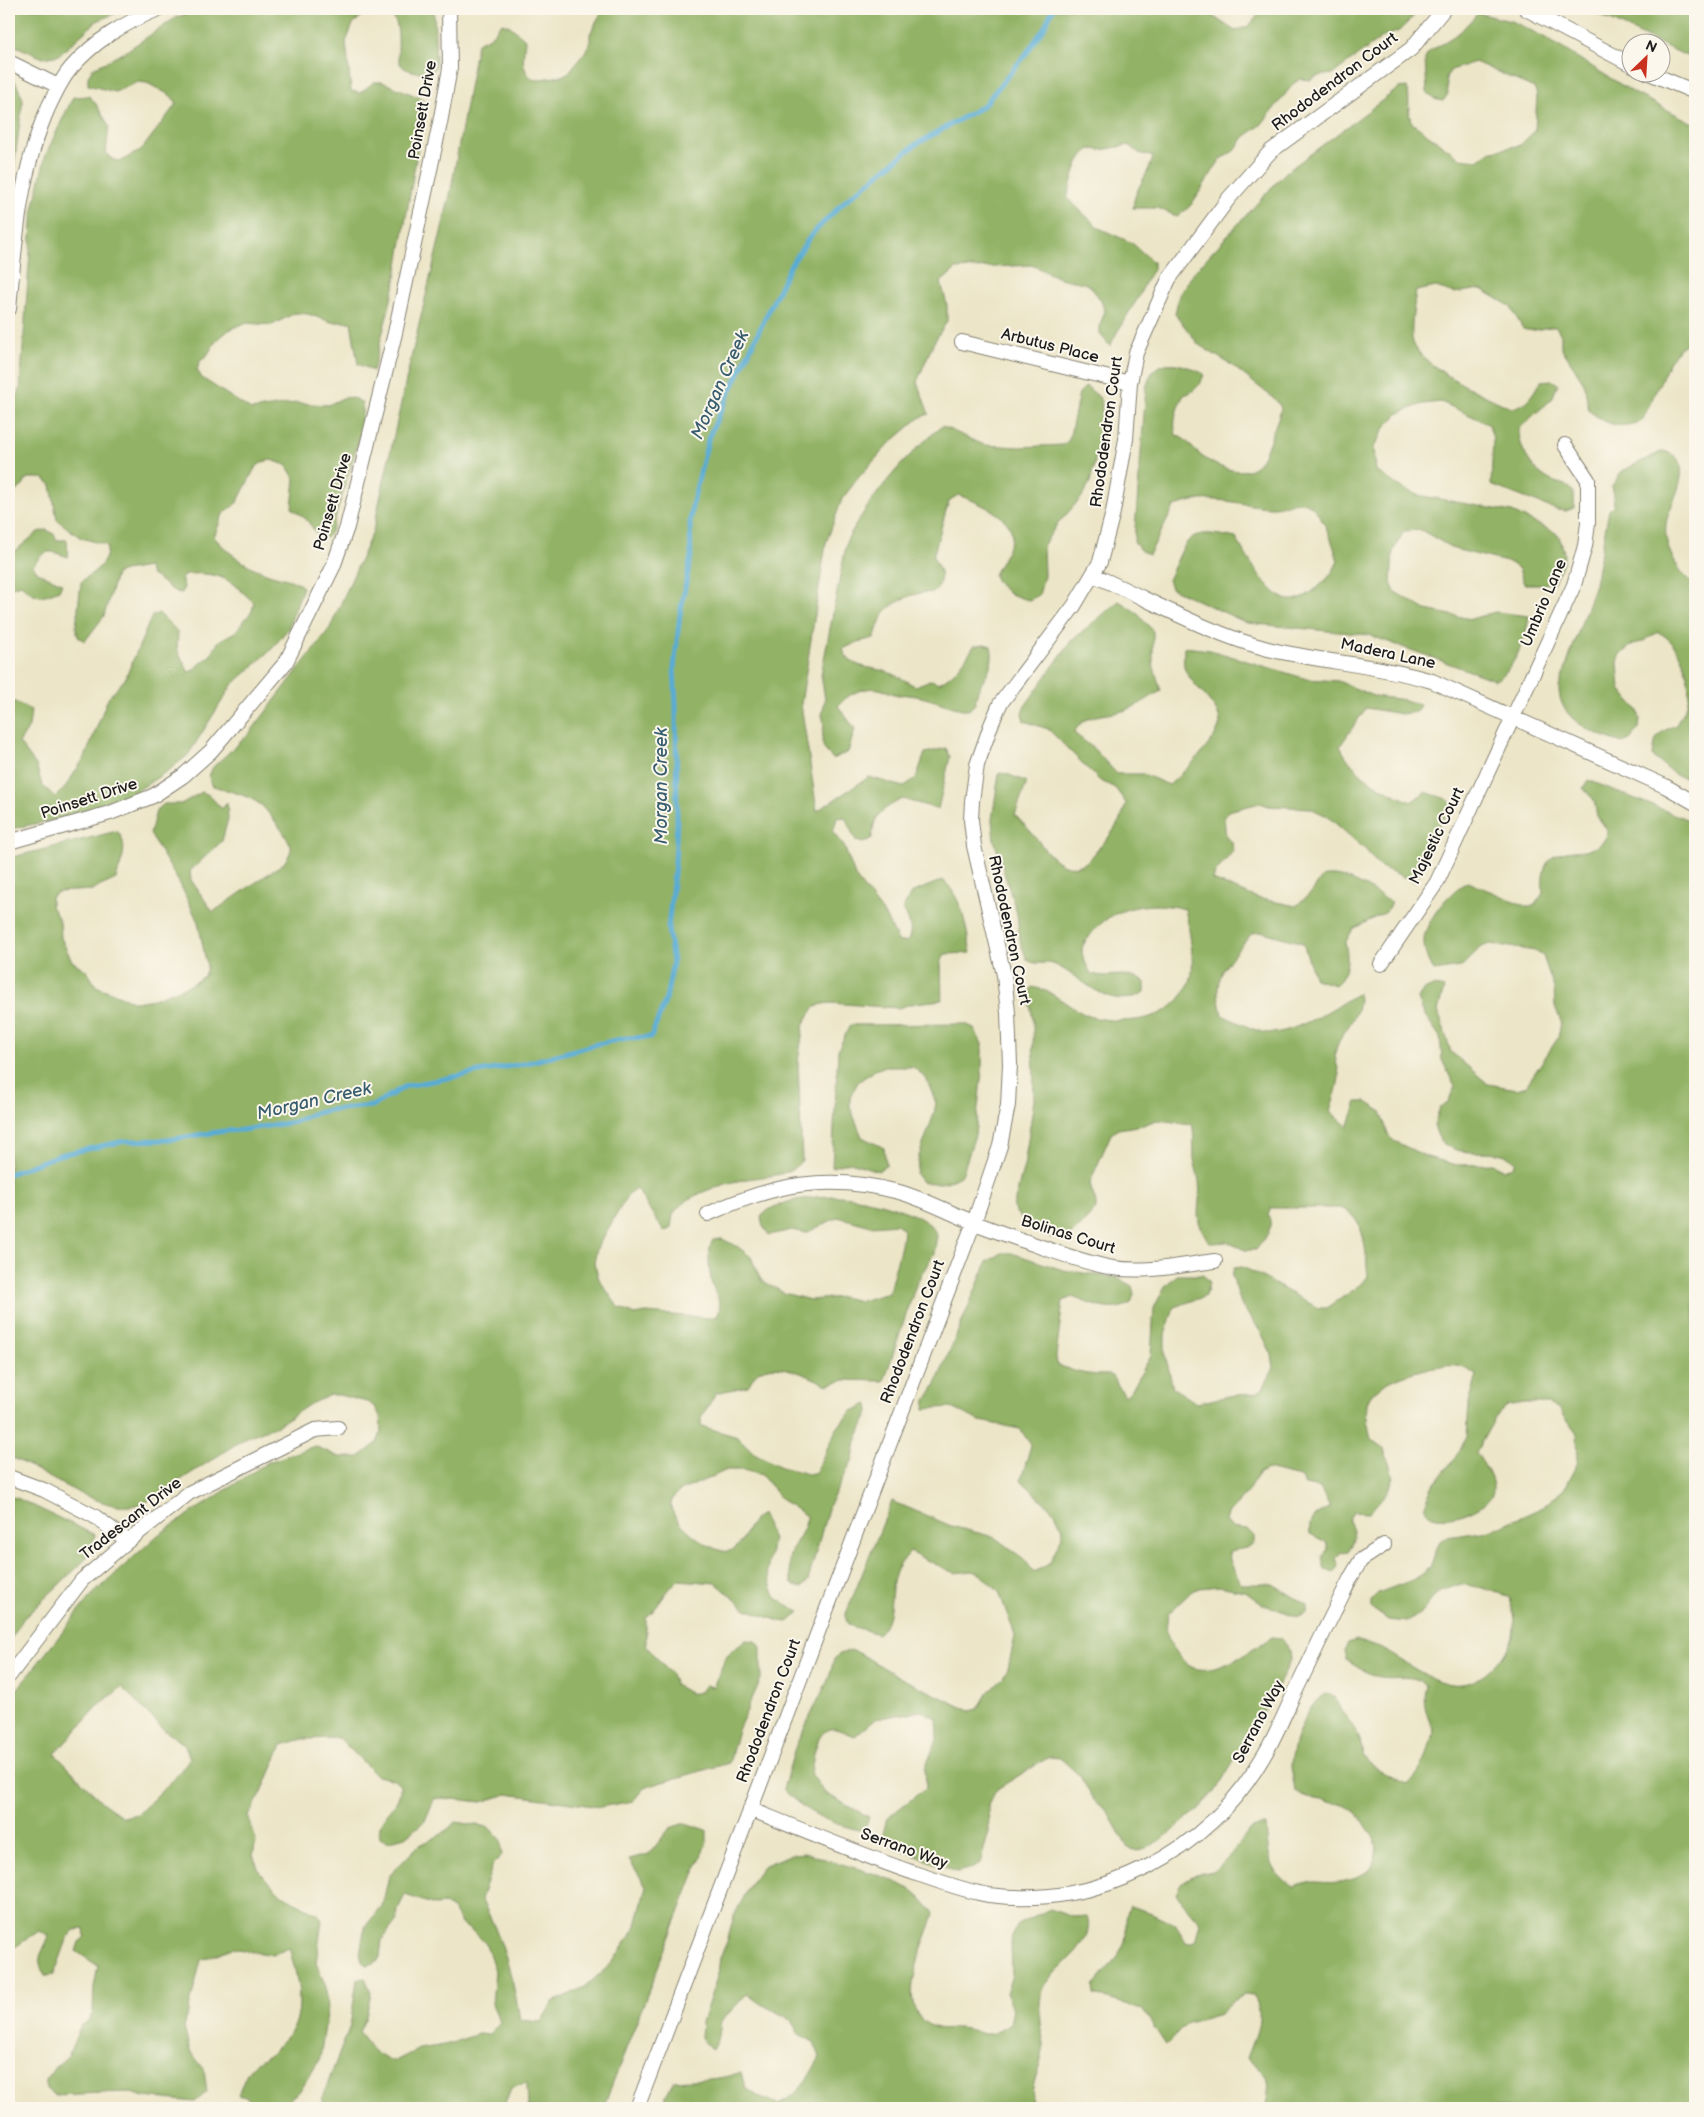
<svg xmlns="http://www.w3.org/2000/svg" width="1704" height="2117" viewBox="0 0 1704 2117" font-family="'Balsamiq Sans',sans-serif">
<rect width="100%" height="100%" fill="#fbf7ec"/>
<filter id="ink" filterUnits="userSpaceOnUse"><feTurbulence type="fractalNoise" baseFrequency=".02" numOctaves="2"/><feDisplacementMap in="SourceGraphic" scale="10" xChannelSelector="R" yChannelSelector="G"/><feConvolveMatrix kernelMatrix="1 2 1 2 8 2 1 2 1" color-interpolation-filters="sRGB"/></filter>
<filter id="wash" filterUnits="userSpaceOnUse"><feTurbulence type="fractalNoise" baseFrequency=".0096" numOctaves="4" result="noise"/><feDisplacementMap in="SourceGraphic" scale="20" xChannelSelector="R" yChannelSelector="G"/><feGaussianBlur stdDeviation="1.12" result="paint"/><feColorMatrix in="noise" values="0 0 0 0 0 0 0 0 0 0 0 0 0 0 0 0 0 1.4 0 .05"/><feComposite in="paint" operator="in"/></filter>
<g filter="url(#wash)">
<rect width="100%" height="100%" fill="#ece5c7"/>
<path fill="#92b265" stroke="#576740" fill-rule="evenodd" d="M9,9H126L97,21L59,55L43,58L9,43Z
M202,9H369L353,24L346,42L351,91L360,93L374,82H382L421,98L425,106L394,288L373,371L358,364L351,322H331L308,314L295,313L272,325L245,323L229,330L216,341L206,357L200,361L197,370L202,378L251,410L296,403L328,405L345,397L356,399L362,403V429L331,532L326,538L317,534L306,519L292,508L295,479L286,465L271,460L262,462L255,468L237,503L223,514L214,537C228,553 246,566 266,573C278,578 293,578 303,587L288,629L270,651L232,685L188,755L169,770L132,794L60,819L9,829L12,768L9,764V699L31,710L29,727L19,743L36,765L42,785L55,797L64,789L86,755L108,698L125,679L152,616L159,613L178,632L177,649L189,673L210,656L219,641L235,632L252,611L254,603C230,579 221,572 186,574L181,579L184,586L182,593C169,592 163,580 151,575L148,567L124,571L116,574L104,616L85,641L78,637L76,627L81,582C94,571 109,564 107,545L81,538L57,520L51,485L43,478H27L23,486L9,496V414L20,390L33,209L46,154L73,97L89,96L96,104L109,126L106,153L112,159L120,162L142,149L177,103L170,95L147,83L138,82L115,92L88,85V77L92,69L125,52L177,17Z
M387,9H434L436,66L432,73C386,72 402,58 397,26C396,20 390,14 387,9Z
M603,9H1135L1139,13L1149,9H1202L1235,31L1249,26L1263,9H1421L1399,31L1381,38L1333,74L1317,76L1310,80L1301,79L1294,83L1261,125L1244,137L1235,150L1220,160L1191,205L1178,217L1158,208H1133C1134,188 1149,175 1153,157L1139,153L1129,145L1101,150L1090,149C1074,159 1073,181 1067,198L1099,228L1132,243L1153,262V270C1146,279 1143,288 1138,298C1128,314 1118,329 1110,346L1100,334V325L1105,311L1101,301L1091,287L1084,283L1059,278L1032,265L956,269L941,282L947,305V321L933,344L917,382L929,414L919,418L889,444L859,477L842,499L826,543L801,704L817,811L869,777L903,787L916,778L925,753L946,748L950,757L938,809L902,799C882,810 874,813 872,838L863,843L856,841L845,817L837,818L833,832L844,846L856,878L884,914L899,942H907C914,929 909,922 903,909L911,893L943,880C963,898 966,928 971,953L945,954L941,961L942,1000L915,1003L898,1008L831,1003L822,1004L814,1008L804,1023L798,1062L802,1160C788,1179 763,1175 742,1180C723,1184 685,1195 674,1213C672,1216 672,1223 671,1228L664,1232L636,1188L629,1193L597,1248L594,1263L599,1279L618,1307L635,1315L646,1313L711,1318L718,1315C723,1301 714,1293 711,1280C709,1268 707,1250 713,1240L722,1239L738,1247L751,1257L761,1280L784,1293L810,1300L842,1297L860,1301L889,1293C893,1271 902,1251 903,1229L897,1224L871,1226L838,1217L806,1233L792,1230L769,1235L763,1226L761,1217C773,1200 816,1196 837,1196C860,1196 911,1209 929,1224C933,1227 935,1232 937,1236L934,1253L917,1282L884,1381L843,1380L827,1385C812,1377 773,1358 757,1373C753,1376 751,1382 748,1386L716,1393L701,1418V1426L738,1437L754,1453L781,1467L808,1474L815,1473L836,1430L845,1418L852,1411L868,1404L869,1412L856,1441L853,1459L829,1505L808,1581L802,1588L792,1584C790,1574 787,1562 791,1552C796,1539 807,1530 806,1516L781,1499L762,1475L743,1470H727L678,1492C675,1496 671,1500 671,1505C670,1521 714,1555 729,1551C744,1548 746,1521 762,1514L773,1539L767,1572L772,1588L776,1598L800,1612L788,1622L779,1621L746,1609L716,1583L678,1580C665,1591 659,1607 646,1618V1646L671,1674L675,1685L691,1694L700,1692L705,1685L713,1687L727,1655L746,1640L756,1641L761,1647V1679L738,1730L729,1763L652,1785L644,1788L633,1801L600,1807L507,1794L482,1802L442,1798L434,1799L425,1821L405,1837L387,1842L380,1838C375,1813 402,1809 400,1786L394,1780L377,1776L339,1738L303,1739L282,1745L261,1794L248,1816L256,1840L253,1855L260,1873L282,1895L318,1914L322,1920L316,1963L326,1987L327,2013L320,2058L299,2092L277,2107L259,2106L246,2097L238,2095C248,2068 248,2066 273,2053C278,2042 291,2035 295,2025C304,2001 296,1971 289,1948L272,1955L232,1948L201,1960L184,2028L190,2051L204,2069L207,2092L195,2102L145,2097L128,2092L54,2095L46,2089V2080L55,2067L68,2056L81,2025L88,2021L93,2013L94,1987L98,1966L76,1951L79,1942L85,1937L84,1929L74,1930L68,1937L54,1975L46,1976C33,1959 43,1953 49,1936L39,1931L9,1951V1700L90,1597L158,1535L268,1462L315,1446L339,1457H359L377,1443L381,1433L380,1416L375,1407L367,1402L339,1395H330L310,1404L278,1425L247,1437L145,1503C136,1505 128,1507 118,1506C84,1500 46,1474 15,1459L9,1458V858L117,831C130,845 121,862 116,879L92,890L58,892L51,897V906L60,921L61,938L72,961L87,971L96,986L135,1002L154,999L190,985L204,976L207,967L198,922L180,884L150,834L156,811L164,804H181L202,792L209,795L222,809L227,802L228,819L222,841L190,871L191,880L213,912L284,863C287,858 292,852 291,846C288,837 268,811 261,805C247,794 226,791 211,785L209,776L213,767L249,734L330,628L373,531L411,358L450,195L477,43L490,37L502,23L510,26L525,39C524,56 519,69 534,80L562,76L569,72L585,52L590,42V34ZM122,1687L164,1730L184,1744L190,1758L175,1778L138,1814L123,1817L103,1803L55,1754L99,1705Z
M1587,9H1695V60Z
M1478,13L1514,22L1544,37L1636,94L1695,124V337L1679,348L1670,361L1642,421C1617,430 1609,425 1589,411L1584,383L1561,347V335L1556,327C1544,326 1534,333 1523,329L1510,306L1481,289L1454,293L1436,287L1416,291C1414,306 1411,323 1412,338C1414,365 1488,397 1511,408C1527,406 1533,393 1541,381L1551,380L1558,384L1552,399L1519,428C1518,449 1533,472 1552,481C1559,484 1569,484 1573,492C1575,496 1574,503 1574,508L1566,511L1557,510L1491,485L1493,439L1489,424L1441,402L1423,404L1399,413L1386,426L1374,447L1376,471L1400,487L1417,495L1512,512L1558,534C1568,559 1565,559 1554,582L1545,584H1524L1519,569L1511,563L1454,549L1421,530L1404,531L1393,551L1391,583L1395,592L1426,610L1471,619L1495,612L1529,616C1527,635 1514,672 1495,680L1369,635L1247,623L1171,588L1168,580C1189,537 1184,527 1236,538C1245,554 1269,596 1288,600C1296,601 1307,596 1313,591C1326,581 1331,576 1338,561C1334,546 1324,517 1312,507C1299,496 1286,507 1272,507C1238,506 1208,491 1174,507L1149,555L1140,550L1134,542L1146,388C1148,383 1149,377 1152,373C1163,355 1190,367 1204,374C1201,385 1194,392 1184,395C1177,406 1172,422 1176,435C1190,441 1189,446 1199,454C1213,466 1245,480 1259,463C1266,455 1274,427 1279,416L1281,408L1276,400L1230,364L1199,345L1175,314L1179,295L1194,272L1285,173L1399,88L1407,87C1411,100 1406,112 1412,123L1460,158L1478,160L1489,152L1520,145L1535,131L1537,95L1534,88L1475,62L1451,70L1446,77L1448,94L1443,101L1434,99L1427,92L1425,59L1429,52L1460,32Z
M9,79L15,81L23,99L9,203Z
M1086,386L1099,397L1102,404L1101,436L1090,482L1082,497L1056,526L1043,546L1044,576L1039,595L1029,600C1014,597 999,590 994,575C998,566 1012,544 1012,536C1012,515 974,501 958,495L950,500L947,507L933,557C941,570 945,581 933,593C919,589 890,603 883,615C879,622 877,631 874,638L858,642L843,649C849,670 873,666 890,673C899,676 907,682 915,686L931,680L939,683C955,675 964,661 974,646L984,644L991,646C997,672 976,681 975,704L969,710C949,708 930,697 909,695C905,694 901,695 898,695C893,694 888,691 883,690C867,685 848,693 838,706L855,729L848,752L833,759L824,749L822,741L824,723L822,715L825,699L821,675L847,540C871,496 903,458 942,426L984,445L1019,447L1063,445L1069,440L1079,393Z
M1663,451C1701,460 1669,502 1666,524C1663,547 1678,572 1695,586V781L1674,774L1653,757C1655,736 1656,734 1676,725C1680,717 1687,708 1688,700C1692,677 1680,642 1658,632L1642,642L1633,644L1621,654L1618,662L1620,689L1638,711L1640,719L1639,728L1630,740L1622,743C1596,734 1558,721 1559,687L1595,584L1609,510L1614,505L1612,486L1622,471Z
M46,530L53,533L57,540H67L68,557C48,550 46,548 33,566L39,573L62,583L59,590C39,598 37,599 21,584L9,588V556L38,532Z
M1119,601L1136,612L1153,631V664L1161,691C1150,697 1138,706 1126,710C1107,717 1084,711 1074,733L1093,748L1117,774H1143L1169,785C1181,775 1220,738 1220,722C1220,705 1187,682 1184,666C1183,660 1184,653 1184,647L1210,650L1307,679L1338,681L1373,696L1405,700L1420,705L1416,712L1401,714L1366,708L1340,746C1354,776 1382,789 1411,802L1425,792L1444,798L1454,804L1431,836L1415,882L1379,866L1366,850L1327,816L1310,808L1269,806L1260,803L1228,811L1224,818L1226,837L1232,842L1233,851L1215,873L1213,880L1257,898L1296,906L1312,892L1322,877C1344,871 1374,891 1391,903L1386,912L1353,929L1345,943C1349,958 1348,975 1335,985L1315,979L1303,943L1263,932L1252,933C1239,950 1217,969 1218,991C1218,999 1221,1008 1222,1015C1235,1021 1249,1028 1262,1032C1288,1039 1337,1006 1358,993C1363,1014 1344,1028 1337,1046C1332,1057 1339,1066 1339,1077C1338,1088 1333,1100 1330,1111L1348,1127L1357,1102H1366L1381,1111L1388,1135L1394,1141L1427,1157L1457,1165L1493,1164L1503,1169L1512,1168L1516,1162C1498,1143 1463,1161 1443,1143C1438,1139 1436,1131 1434,1126L1440,1107L1448,1102L1455,1087L1442,1060L1440,1037L1424,1014L1418,999C1423,988 1432,984 1444,988L1438,1011L1451,1052L1488,1084L1517,1089L1526,1086L1558,1038L1561,1022L1555,1006L1554,988L1543,956L1535,951L1490,944L1481,947L1461,967L1434,971C1428,963 1424,952 1424,942C1423,923 1451,889 1468,882L1526,906H1534L1543,893C1537,825 1599,871 1608,831L1597,816L1594,800L1583,788L1588,780L1691,821L1695,825V2108H1265C1272,2077 1270,2079 1247,2058C1254,2039 1267,2014 1253,1996L1244,1995L1235,2000L1220,2014L1188,2023L1166,2045L1142,2009L1094,1995L1093,1987C1102,1974 1121,1955 1125,1941C1128,1929 1123,1918 1130,1906L1152,1913L1173,1923L1187,1943L1195,1941L1200,1923L1176,1894L1181,1883L1196,1874L1214,1871L1232,1853L1249,1830L1266,1825C1268,1851 1268,1873 1294,1887C1301,1885 1310,1882 1317,1882C1337,1884 1368,1882 1375,1858C1379,1846 1376,1839 1368,1830C1363,1824 1360,1813 1352,1809C1335,1798 1311,1803 1295,1791C1294,1783 1292,1775 1291,1767C1291,1747 1307,1703 1325,1694L1334,1696L1341,1711L1352,1724L1360,1739L1363,1755L1369,1764L1378,1770L1407,1784C1424,1773 1428,1749 1434,1732C1427,1716 1421,1702 1426,1685C1413,1672 1392,1681 1375,1676C1365,1672 1355,1666 1346,1660L1344,1652L1348,1643L1357,1640C1367,1644 1379,1647 1389,1653C1427,1675 1458,1705 1496,1664C1518,1640 1516,1627 1510,1597L1483,1588L1461,1584L1438,1592L1422,1612L1408,1622L1388,1620L1371,1608V1600L1378,1593L1415,1579L1430,1567L1440,1541L1446,1537L1490,1531L1543,1507L1565,1487L1578,1462L1577,1433L1559,1409L1548,1403H1523L1506,1406L1495,1418L1476,1452C1483,1464 1494,1477 1493,1491C1492,1508 1442,1525 1429,1514C1427,1512 1426,1510 1425,1508L1431,1488L1455,1458L1467,1437L1469,1403L1477,1375C1472,1372 1463,1367 1457,1366C1435,1363 1376,1379 1368,1401C1364,1413 1369,1428 1371,1439L1384,1449L1394,1478L1387,1492L1369,1513L1353,1512L1349,1520C1354,1533 1357,1539 1348,1551L1341,1552L1336,1558L1339,1567L1333,1572L1325,1569L1322,1557L1328,1550L1326,1542L1310,1534C1308,1516 1316,1515 1330,1507L1320,1488L1305,1485L1300,1477L1267,1469L1259,1473L1246,1494L1229,1512L1226,1521L1231,1527L1248,1529L1254,1535V1543L1247,1548L1229,1551L1230,1561L1241,1584H1273L1307,1605V1613L1299,1617L1262,1604L1244,1591L1219,1586L1199,1588L1192,1591L1168,1614C1165,1633 1166,1637 1177,1653C1182,1660 1189,1668 1198,1669C1222,1673 1253,1649 1272,1637L1280,1638L1290,1651L1291,1660L1275,1692L1215,1792L1198,1810L1161,1840L1146,1849L1137,1851L1128,1848L1107,1811L1094,1801L1080,1776L1060,1758L1049,1757L997,1789L988,1805L989,1832L980,1863L973,1868L957,1872L888,1845L882,1838L887,1818L926,1788L925,1768L938,1737L937,1718L921,1711L875,1719L855,1736C849,1734 842,1730 836,1729C815,1725 813,1761 811,1774L825,1793L869,1817L866,1825L860,1830C830,1824 804,1812 783,1789L796,1745L829,1678L834,1659L841,1653L850,1650L859,1653L901,1678L970,1711L978,1709L988,1692L1003,1678L1008,1669L1015,1635L999,1592L980,1574L972,1571L954,1573L910,1552C905,1558 897,1567 895,1575C888,1595 895,1619 878,1634L848,1625L845,1616L892,1501L951,1526L994,1537L1024,1559L1034,1572L1049,1564L1061,1539L1063,1529L1055,1513L1021,1480L1031,1445L1020,1429L980,1421L950,1407L925,1409L926,1400L935,1386L987,1262L1002,1253H1012L1063,1270L1117,1278L1132,1286L1134,1294L1131,1303C1110,1315 1092,1304 1072,1297L1063,1301L1056,1356L1057,1364C1077,1374 1089,1375 1111,1375L1125,1396L1132,1390L1151,1355L1154,1308L1165,1286L1177,1275H1203L1209,1281L1206,1296L1174,1307L1165,1335V1354L1173,1388L1197,1403L1234,1395L1253,1394L1262,1390L1274,1368L1272,1355L1260,1330L1242,1307L1232,1275L1234,1268L1242,1267L1251,1271L1318,1308H1327L1362,1284L1368,1276C1365,1252 1367,1219 1341,1208H1271L1268,1215C1275,1229 1264,1239 1256,1250H1245L1227,1242L1210,1243C1190,1216 1202,1209 1199,1181C1198,1174 1195,1166 1194,1159C1193,1147 1195,1135 1192,1124L1157,1120L1143,1125L1118,1129L1111,1134L1090,1182C1091,1193 1097,1199 1096,1209C1089,1216 1076,1233 1068,1236C1049,1245 1022,1223 1013,1208L1024,1166L1034,1100L1033,1020L1028,994L1032,987C1036,988 1042,989 1046,991C1063,999 1077,1014 1096,1018C1133,1025 1175,1020 1190,981C1196,967 1189,925 1185,909C1152,900 1112,906 1091,934C1087,940 1082,944 1082,951C1082,958 1088,966 1090,973C1111,981 1123,968 1145,982V992C1109,1014 1084,977 1053,964C1045,961 1037,966 1027,960L1020,941L1017,914L994,840L992,820L999,773L1007,774L1027,782L1015,815C1022,823 1030,830 1036,838C1048,853 1063,875 1085,863C1090,860 1095,853 1098,849C1110,837 1123,819 1126,803L1115,788L1099,780L1048,729L1024,721L1022,713L1025,706L1071,641Z
M965,1024L974,1028L982,1044V1071L975,1135L962,1175C946,1184 941,1184 922,1182L916,1174L919,1156L934,1114L936,1103L926,1078L913,1067H883L875,1070L858,1082L850,1097V1107L862,1137L884,1148L886,1165L878,1171L850,1162L832,1167L838,1050L850,1025Z
M9,1496L19,1499L95,1535L86,1559L23,1619L9,1642Z
M456,1822L488,1827L501,1839L502,1855L493,1864L481,1899C502,1937 513,1977 520,2020L541,2022L553,2002L585,1987L612,1963L635,1929L646,1886L629,1859L649,1854L670,1828L685,1823L707,1830V1841L603,2108H528L527,2083L511,2088L503,2108H326L322,2098L350,2026L357,1980L365,1978L371,1992L366,2017L359,2032L374,2052L388,2060H397L419,2049L445,2045L478,2034L488,2035L500,2022L492,2004L495,1971L486,1944L475,1933L461,1924L453,1909L444,1904L435,1905L405,1895L398,1909L397,1920L382,1940L380,1957L375,1963L366,1965L362,1961L360,1953L365,1927L382,1906L389,1876L418,1846L442,1834Z
M807,1853C841,1866 883,1872 913,1891C921,1897 928,1906 934,1913C927,1942 889,2011 934,2027C940,2030 949,2028 956,2028C983,2028 981,2044 1010,2024L1013,2009L1006,1993L1012,1975L1011,1942L1017,1925L1050,1909L1072,1917L1087,1916C1097,1946 1054,1966 1043,1988C1040,1993 1039,2016 1040,2022C1040,2030 1044,2037 1044,2045C1042,2064 1028,2091 1032,2108H664L666,2095L674,2081C698,2079 719,2081 741,2072L745,2088L763,2099L778,2104C802,2093 807,2079 820,2057L814,2042L799,2034L790,2019L761,2004L747,1994L721,2021L719,2036L712,2050L701,2038L702,2022L718,1974L720,1957L727,1942L734,1916L753,1879L763,1866L792,1854Z"/>
<g fill="none" stroke-linecap="round" stroke-linejoin="round">
<path stroke="#59acd4" stroke-width="5" d="M9,1174L59,1155L125,1141L167,1140L224,1131L242,1130L294,1122L312,1114L329,1110L372,1106L406,1086L527,1063L597,1044L627,1038L651,1037L666,999L673,962L668,928L675,864L677,821L676,704L674,668L680,614L691,556L690,522L692,506L709,436L790,266L812,234L845,201L915,145L983,106L1026,54L1044,28L1053,9"/>
</g>
</g>
<g filter="url(#ink)">
<g fill="none" stroke-linecap="round" stroke-linejoin="round">
<defs>
<path id="street" d="M1526,9L1632,65
M9,62L58,86
M1647,72L1695,92
M9,309C15,239 20,172 48,108C55,94 61,79 71,68C95,40 125,23 158,9
M962,342L1130,383
M1093,575C1149,599 1209,634 1268,649C1322,662 1378,665 1432,681L1665,786L1695,803
M9,842L110,813L153,796L183,776L211,751L286,662L333,567L347,527L395,333L440,123L450,68L449,9
M1381,964L1437,882L1574,585L1585,546L1588,523V480L1565,445
M708,1214C774,1184 827,1173 899,1192C924,1199 948,1212 973,1222C992,1230 1013,1237 1033,1244C1059,1253 1085,1263 1113,1268C1146,1273 1182,1265 1215,1261
M9,1477L44,1490L94,1516L128,1541
M9,1676L82,1580L128,1541L189,1493L315,1430L338,1428
M750,1809C804,1831 859,1854 914,1873C939,1881 964,1891 989,1895C1099,1910 1209,1852 1263,1757C1276,1736 1285,1712 1296,1690C1314,1652 1332,1615 1351,1577L1361,1560L1384,1545
M637,2108L974,1222L1000,1146L1008,1105L1010,1064L1008,1013L1004,975L974,846L971,820L972,801L977,765L991,725L1000,704L1074,606L1100,562L1113,512L1126,439L1130,383L1136,353L1169,279L1229,198L1271,151L1411,49L1444,9"/>
</defs>
<use href="#street" stroke="#848072" stroke-width="16"/>
<use href="#street" stroke="#fff" stroke-width="14"/>
</g>
</g>
<g text-anchor="middle" dominant-baseline="central" stroke-width="4" stroke-linejoin="round" paint-order="stroke">
<g font-size="16" fill="#1c1c1c" stroke="#fbf7ec">
<text transform="translate(1335 82) rotate(-37)">Rhododendron Court</text>
<text transform="translate(423 110) rotate(-80)">Poinsett Drive</text>
<text transform="translate(1050 346) rotate(14)">Arbutus Place</text>
<text transform="translate(1107 432) rotate(-82)">Rhododendron Court</text>
<text transform="translate(333 502) rotate(-74)">Poinsett Drive</text>
<text transform="translate(1544 603) rotate(-67)">Umbrio Lane</text>
<text transform="translate(1388 654) rotate(12)">Madera Lane</text>
<text transform="translate(89 799) rotate(-18)">Poinsett Drive</text>
<text transform="translate(1437 836) rotate(-64)">Majestic Court</text>
<text transform="translate(1009 930) rotate(78)">Rhododendron Court</text>
<text transform="translate(1068 1235) rotate(17)">Bolinas Court</text>
<text transform="translate(913 1332) rotate(-69)">Rhododendron Court</text>
<text transform="translate(131 1519) rotate(-38)">Tradescant Drive</text>
<text transform="translate(769 1711) rotate(-69)">Rhododendron Court</text>
<text transform="translate(1259 1722) rotate(-62)">Serrano Way</text>
<text transform="translate(904 1849) rotate(20)">Serrano Way</text>
</g>
<g font-size="18" font-style="italic" fill="#375d6f" stroke="#fbf7ec">
<text transform="translate(720 385) rotate(-66)">Morgan Creek</text>
<text transform="translate(661 786) rotate(-90)">Morgan Creek</text>
<text transform="translate(314 1101) rotate(-13)">Morgan Creek</text>
</g>
</g>
<rect width="1704" height="2117" fill="none" stroke="#fbf7ec" stroke-width="30"/>
<g transform="translate(1646 58) rotate(25)"><circle r="24" fill="#fbf7ec" stroke="#a29f99"/>
<path d="M0-4L9 19L0 12L-9 19Z" fill="#c8321e"/>
<text y="-8" font-size="14" font-weight="bold" text-anchor="middle" fill="#1c1c1c">N</text>
</g>
</svg>
